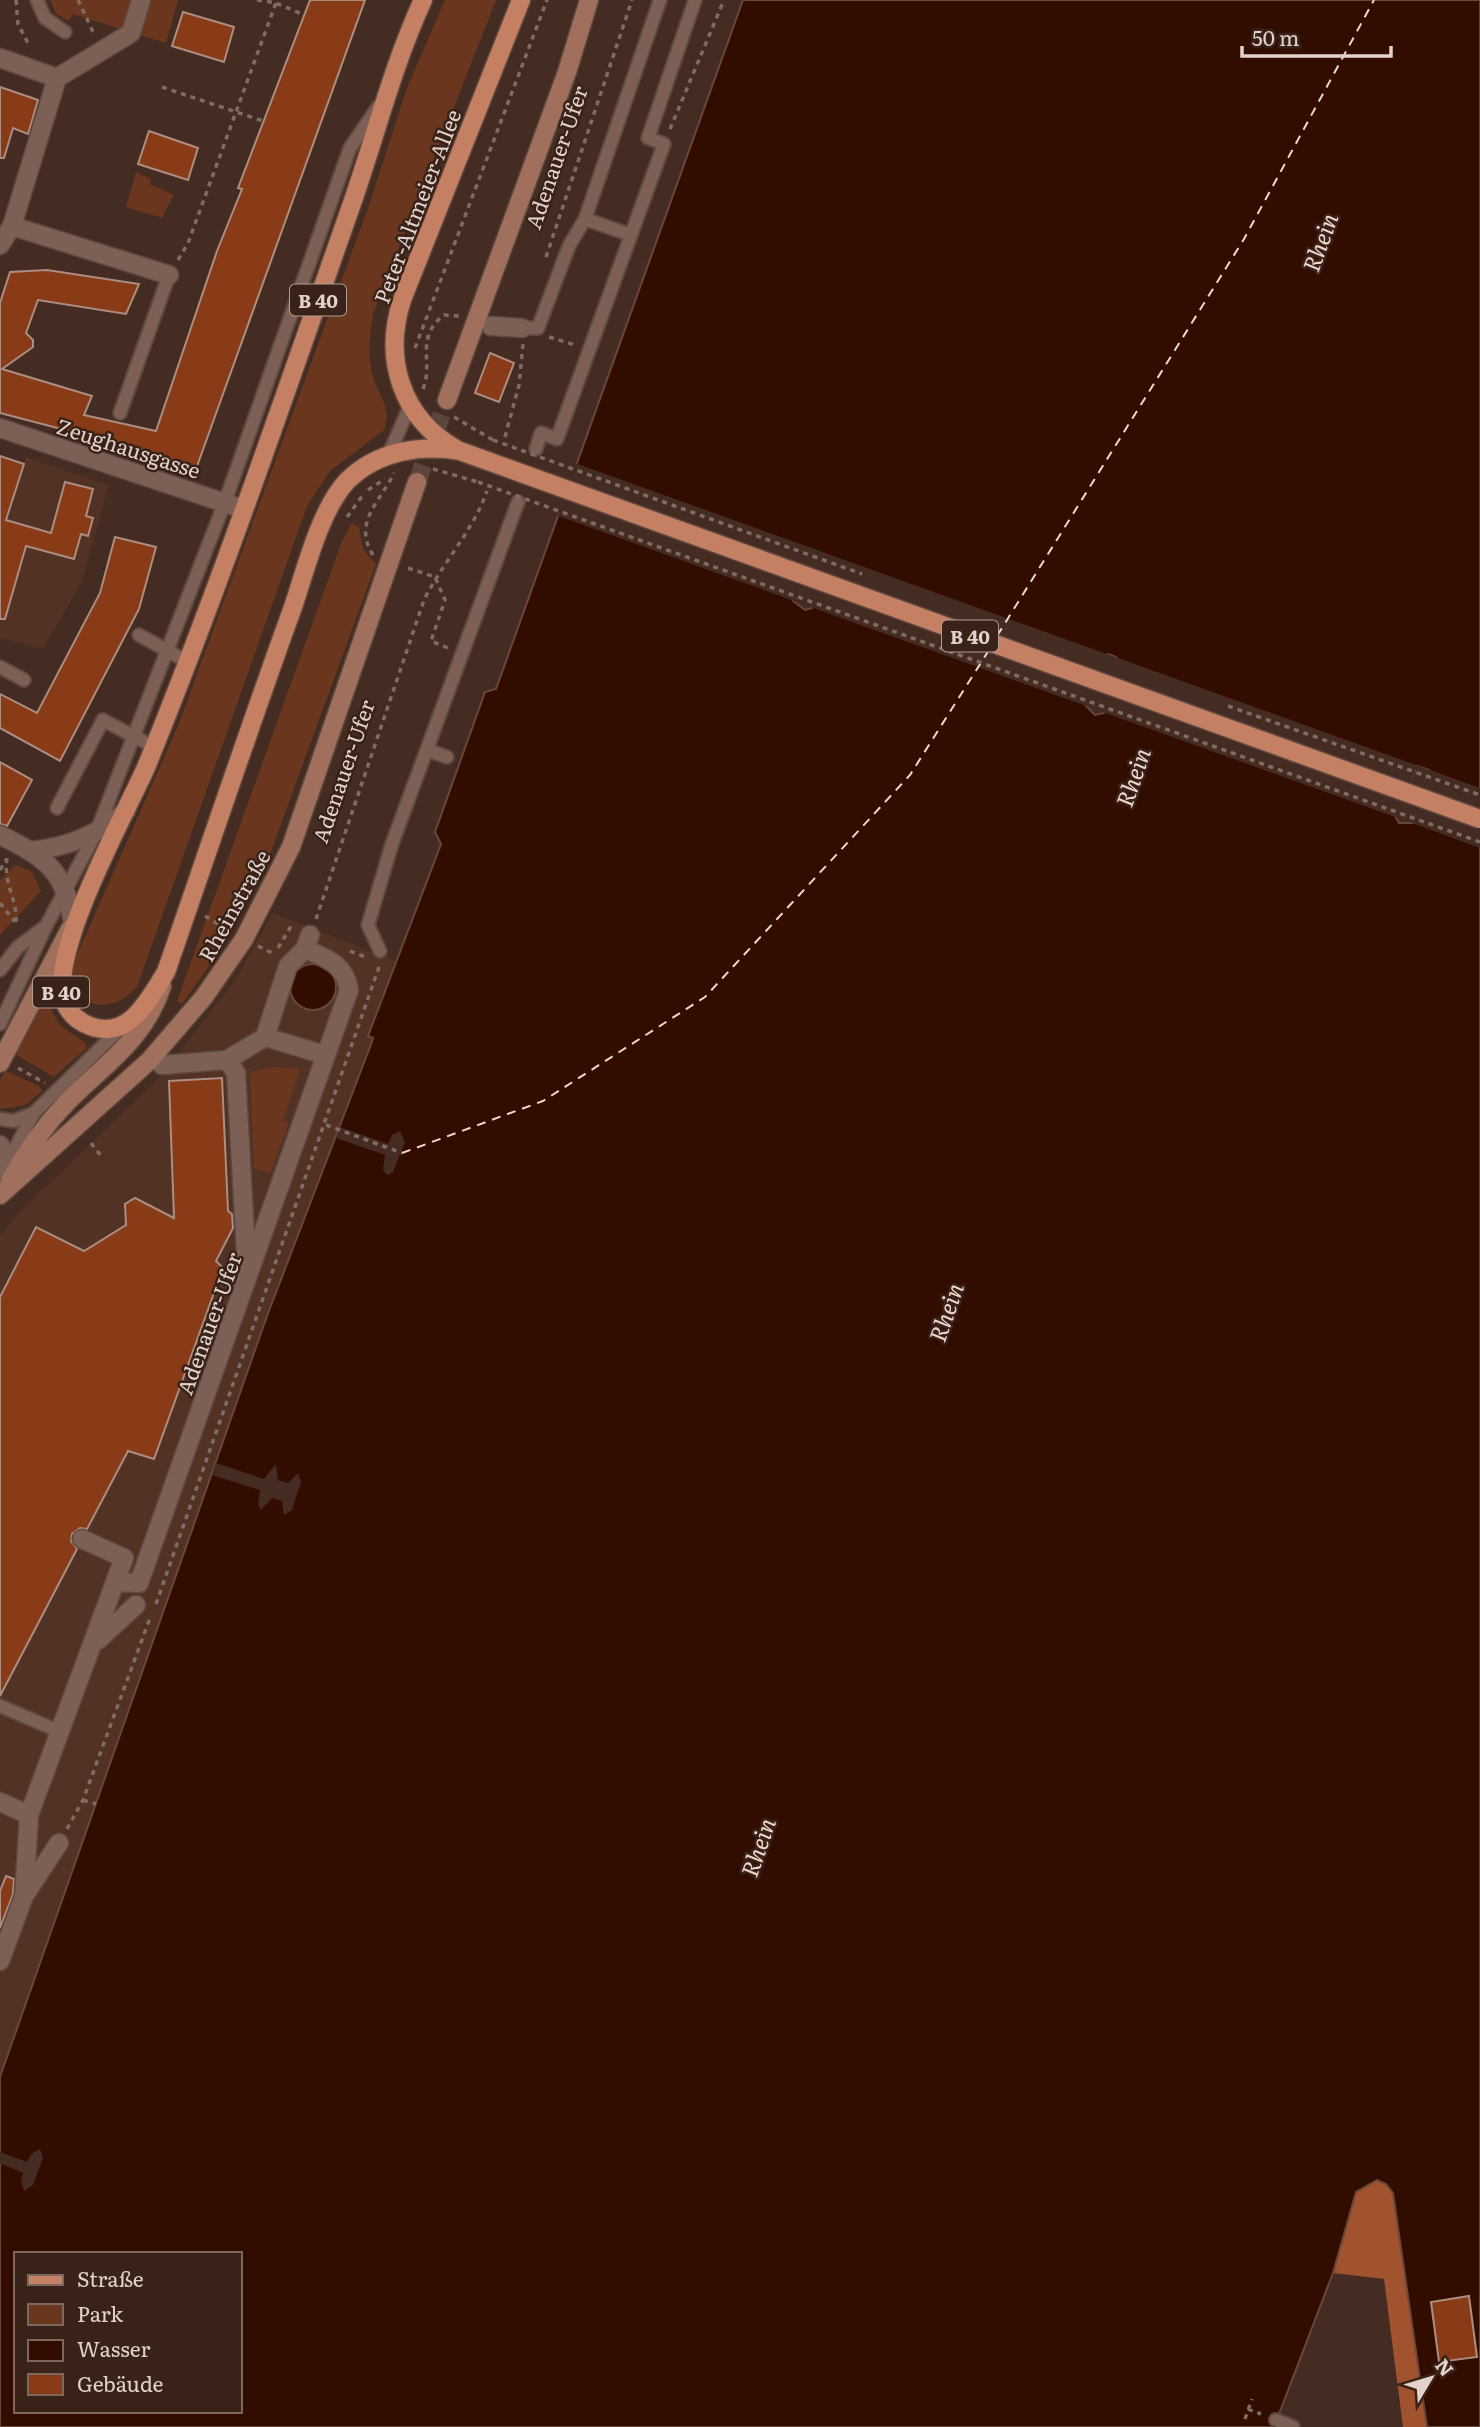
<svg xmlns="http://www.w3.org/2000/svg" width="1480" height="2427" viewBox="0 0 1480 2427" font-family="Literata,serif">
<rect width="100%" height="100%" fill="#442c22"/>
<path fill="#513225" d="M26,457L109,485L82,581L43,649L0,638V519L8,520Z
M273,913L395,961L368,1036L373,1038L370,1048L267,1316L0,2077V1235L21,1210L159,1078L235,980Z"/>
<path fill="#6b361e" d="M50,0H133L124,30L73,14L69,21L56,14Z
M150,0H178L166,43L140,35Z
M445,0H496L373,314C370,335 367,356 373,377C380,398 392,408 384,430L330,471L307,506L137,987C109,1018 70,1008 73,964L178,726L368,208L407,88Z
M136,172L151,179L150,184L174,195L162,218L126,207Z
M352,523L359,527L363,549L376,564L262,876L218,953L182,1004L177,1001L342,541Z
M16,865L31,871L41,891L0,935V880Z
M43,996L61,1026L85,1043L87,1048L54,1077L15,1054Z
M275,1067L300,1069L283,1121L289,1123L270,1173L254,1168L250,1072Z
M6,1071L39,1086L42,1091L26,1105L0,1109V1080Z"/>
<path fill="#a1522e" d="M1378,2180L1386,2184L1393,2193L1427,2427H1403L1384,2279L1333,2273L1356,2191Z"/>
<path fill="#330c00" stroke="#68473d" stroke-width="2" fill-rule="evenodd" d="M743,0H1480V2427H1427L1393,2193L1386,2184L1377,2180L1356,2192L1333,2273L1274,2427H0V2077L267,1316L370,1047L373,1038L368,1036L441,844L435,832L485,692L496,689ZM810,552H819L828,560L812,608L805,610L793,601ZM1108,654L1116,657L1121,663L1104,713L1095,715L1086,706L1103,657ZM1417,766L1429,770L1413,823H1399L1395,816ZM16,2254H240V2411H16Z
M290 987a23 23 0 1 1 46 0a23 23 0 1 1-46 0Z"/>
<path fill="#442c22" d="M572,462L1480,788V848L1407,821H1410L1427,775L1422,770H1415L1399,817L1401,819L1100,711L1118,663L1112,659L1106,658L1089,707L808,606L824,560L818,555L812,556L797,602L553,514Z
M340,1127L388,1144L392,1135L400,1131L405,1142L393,1172L387,1175L383,1170L385,1155L336,1138Z
M216,1463L264,1479L276,1464L278,1480L288,1483L298,1473L301,1482L292,1510L284,1515L282,1501L272,1498L261,1510L258,1504L260,1490L212,1475Z
M40,2149L43,2158L33,2185L24,2191L21,2181L23,2173L0,2163V2152L27,2162L31,2154Z"/>
<g fill="none" stroke-linecap="round" stroke-linejoin="round">
<path stroke="#f0d8cf" stroke-width="2" stroke-dasharray="9 7" stroke-linecap="butt" d="M997,636L1244,239L1374,0
M402,1153L543,1101L705,997L910,775L989,650"/>
</g>
<path fill="#883b16" stroke="#ab8d81" stroke-width="2" d="M310,0H365L196,469L149,452L0,413V303L10,272L47,270L139,284L126,314L38,300L26,333L33,340V347L2,369L92,396L84,415L156,431L217,251L242,189L238,188Z
M183,12L234,27L224,62L172,46Z
M0,87L38,100L28,134L13,128L4,158H0Z
M149,131L198,148L188,180L138,164Z
M490,353L514,363L499,402L475,393Z
M0,456L24,464L6,520L51,533L65,482L93,489L86,516L93,518L88,536L81,534L74,559L26,546L5,619H0Z
M115,537L156,547L139,609L60,761L0,728V694L37,713L100,593Z
M0,762L32,780L7,826L0,824Z
M222,1078L228,1211L232,1214L233,1228L216,1261L223,1268L154,1459L128,1451L87,1529L80,1528L72,1534L71,1541L77,1549L0,1696V1297L36,1227L84,1251L126,1225L125,1204L135,1198L174,1218L169,1081Z
M6,1876L14,1879L13,1894L0,1928V1891Z
M1469,2296L1477,2357L1439,2362L1431,2302Z"/>
<g fill="none" stroke-linecap="round" stroke-linejoin="round">
<path stroke="#5c453b" stroke-width="18" stroke-dasharray="18 9" stroke-linecap="butt" d="M417,482L447,400"/>
<defs>
<path id="service" d="M37,0L45,18L65,32
M585,219L631,235
M522,328H538L569,246L585,219L660,0
M120,413L169,275
M536,449L541,433L557,439L664,144L648,138L695,0
M388,456L410,406
M139,635L188,662
M0,667L24,680
M427,750L447,757
M57,808L103,720L154,747
M380,951L368,925L392,844L518,502
M0,970L18,947L46,926
M0,1024L46,926L96,833L225,502L350,148L378,107
M0,1119L14,1121L34,1113
M7,1163L34,1113L121,1028
M0,1706L61,1732
M1276,2420L1293,2427"/>
<path id="pedestrian" d="M491,326L522,328
M265,1037L288,966L305,949
M227,1060L236,1073L247,1271
M162,1065L227,1060L265,1037L325,1055
M82,1539L124,1558L115,1582
M98,1640L136,1605
M0,1802L29,1815
M24,1896L29,1815L115,1582L139,1583L349,990C345,964 326,958 305,949L310,935
M0,1961L24,1896L59,1843"/>
<path id="minor" d="M0,58L57,78
M57,78L131,33L141,0
M12,226L169,275
M0,245L12,226L57,78
M0,428L243,509
M0,835C46,858 65,870 73,923
M31,851C68,847 98,835 126,811
M0,1145L7,1163L0,1176"/>
<path id="secondary" d="M447,400L567,72L589,0
M0,1063L70,929
M11,1179C27,1150 45,1125 68,1101C105,1064 145,1039 162,986
M0,1195L149,1061L204,997L244,939L291,847L417,482"/>
<path id="primary" d="M423,0C392,67 374,142 349,212C284,397 221,583 147,765C127,812 41,963 67,1007C72,1016 80,1022 90,1026C129,1041 149,999 166,972C208,851 249,728 293,607C306,569 320,510 347,481C377,451 421,444 460,451
M456,449C401,417 383,359 402,300L521,0"/>
</defs>
<use href="#service" stroke="#5e4840" stroke-width="16"/>
<use href="#pedestrian" stroke="#5e4840" stroke-width="21"/>
<use href="#minor" stroke="#5e4840" stroke-width="21"/>
<use href="#secondary" stroke="#5e4840" stroke-width="21"/>
<use href="#primary" stroke="#5e4840" stroke-width="21"/>
<path stroke="#816c63" stroke-width="3.5" stroke-dasharray="5 5" stroke-linecap="butt" d="M16,0L18,24L30,47
M78,0L95,36
M257,0L276,3L304,15
M162,87L263,121
M670,129L724,0
M546,257L632,0
M178,260L188,243L277,0
M549,337L575,345
M415,348L547,0
M423,389C434,362 414,338 444,315L459,316
M454,417L493,440
M505,437L519,385L523,344
M433,469L478,482
M368,490L385,479
M347,517L363,495
M373,555C352,522 381,501 394,473
M408,568L435,577L445,600L431,641L448,648
M7,858C3,885 18,899 16,924
M0,870L6,860
M0,903L15,922
M205,916L228,930
M316,919L424,600C443,562 473,531 487,491
M258,946L274,954
M278,948L290,928L293,929
M350,951L365,957
M18,1068L45,1083
M326,1125L402,1153
M91,1143L101,1156
M156,1604L380,964
M83,1800L96,1804
M67,1829L83,1800L150,1618
M1248,2409L1261,2414
M1245,2419L1252,2399"/>
<use href="#service" stroke="#7c6055" stroke-width="12"/>
<use href="#pedestrian" stroke="#7c6055" stroke-width="18"/>
<use href="#minor" stroke="#7c6055" stroke-width="18"/>
<use href="#secondary" stroke="#a0705c" stroke-width="18"/>
<use href="#primary" stroke="#c58063" stroke-width="18"/>
<defs>
<path id="primary-bridge" d="M460,451L1480,819"/>
</defs>
<use href="#primary-bridge" stroke="#5e4840" stroke-width="21" stroke-linecap="butt"/>
<path stroke="#816c63" stroke-width="3.5" stroke-dasharray="5 5" stroke-linecap="butt" d="M493,440L862,574
M478,482L1480,842
M1228,706L1480,795"/>
<use href="#primary-bridge" stroke="#c58063" stroke-width="18"/>
</g>
<g text-anchor="middle" dominant-baseline="central" stroke-width="5" stroke-linejoin="round" paint-order="stroke">
<g fill="#392218" stroke="#af9d95" stroke-width="2">
<rect x="290" y="284.5" width="56" height="31" rx="5"/>
<rect x="942" y="620.5" width="56" height="31" rx="5"/>
<rect x="33" y="976.5" width="56" height="31" rx="5"/>
</g>
<g font-size="19" font-weight="bold" fill="#e2d2cb">
<text x="318" y="300">B 40</text>
<text x="970" y="636">B 40</text>
<text x="61" y="992">B 40</text>
</g>
<g font-size="21" fill="#e2d2cb" stroke="#392218">
<text transform="translate(555 157) rotate(-71)">Adenauer-Ufer</text>
<text transform="translate(416 206) rotate(-69)">Peter-Altmeier-Allee</text>
<text transform="translate(129 447) rotate(18)">Zeughausgasse</text>
<text transform="translate(342 771) rotate(-71)">Adenauer-Ufer</text>
<text transform="translate(233 905) rotate(-61)">Rheinstraße</text>
<text transform="translate(208 1323) rotate(-70)">Adenauer-Ufer</text>
</g>
<g font-size="23" font-style="italic" fill="#f0d8cf" stroke="#392218">
<text transform="translate(1319 242) rotate(-70)">Rhein</text>
<text transform="translate(1132 777) rotate(-71)">Rhein</text>
<text transform="translate(945 1312) rotate(-71)">Rhein</text>
<text transform="translate(757 1847) rotate(-71)">Rhein</text>
</g>
</g>
<rect x="14" y="2252" width="228" height="161" fill="#392218" stroke="#7d6860" stroke-width="2"/>
<rect x="28" y="2275" width="35" height="10" fill="#c58063" stroke="#7d6860" stroke-width="2"/>
<text x="77" y="2287" font-size="21" fill="#e2d2cb">Straße</text>
<rect x="28" y="2304" width="35" height="21" fill="#6b361e" stroke="#7d6860" stroke-width="2"/>
<text x="77" y="2322" font-size="21" fill="#e2d2cb">Park</text>
<rect x="28" y="2340" width="35" height="21" fill="#330c00" stroke="#7d6860" stroke-width="2"/>
<text x="77" y="2357" font-size="21" fill="#e2d2cb">Wasser</text>
<rect x="28" y="2374" width="35" height="21" fill="#883b16" stroke="#7d6860" stroke-width="2"/>
<text x="77" y="2392" font-size="21" fill="#e2d2cb">Gebäude</text>
<g transform="translate(1431 2378) rotate(52)" stroke="#392218" stroke-width="5" paint-order="stroke">
<path d="M0-5L12 26L0 18L-12 26Z" fill="#e2d2cb"/>
<text y="-10" font-size="19" font-weight="bold" text-anchor="middle" fill="#e2d2cb">N</text>
</g>
<path d="M1242 46v10h149v-10" fill="none" stroke="#e2d2cb" stroke-width="3.5"/>
<text x="1252" y="46" font-size="21" fill="#e2d2cb" stroke="#392218" stroke-width="5" paint-order="stroke">50 m</text>
</svg>
